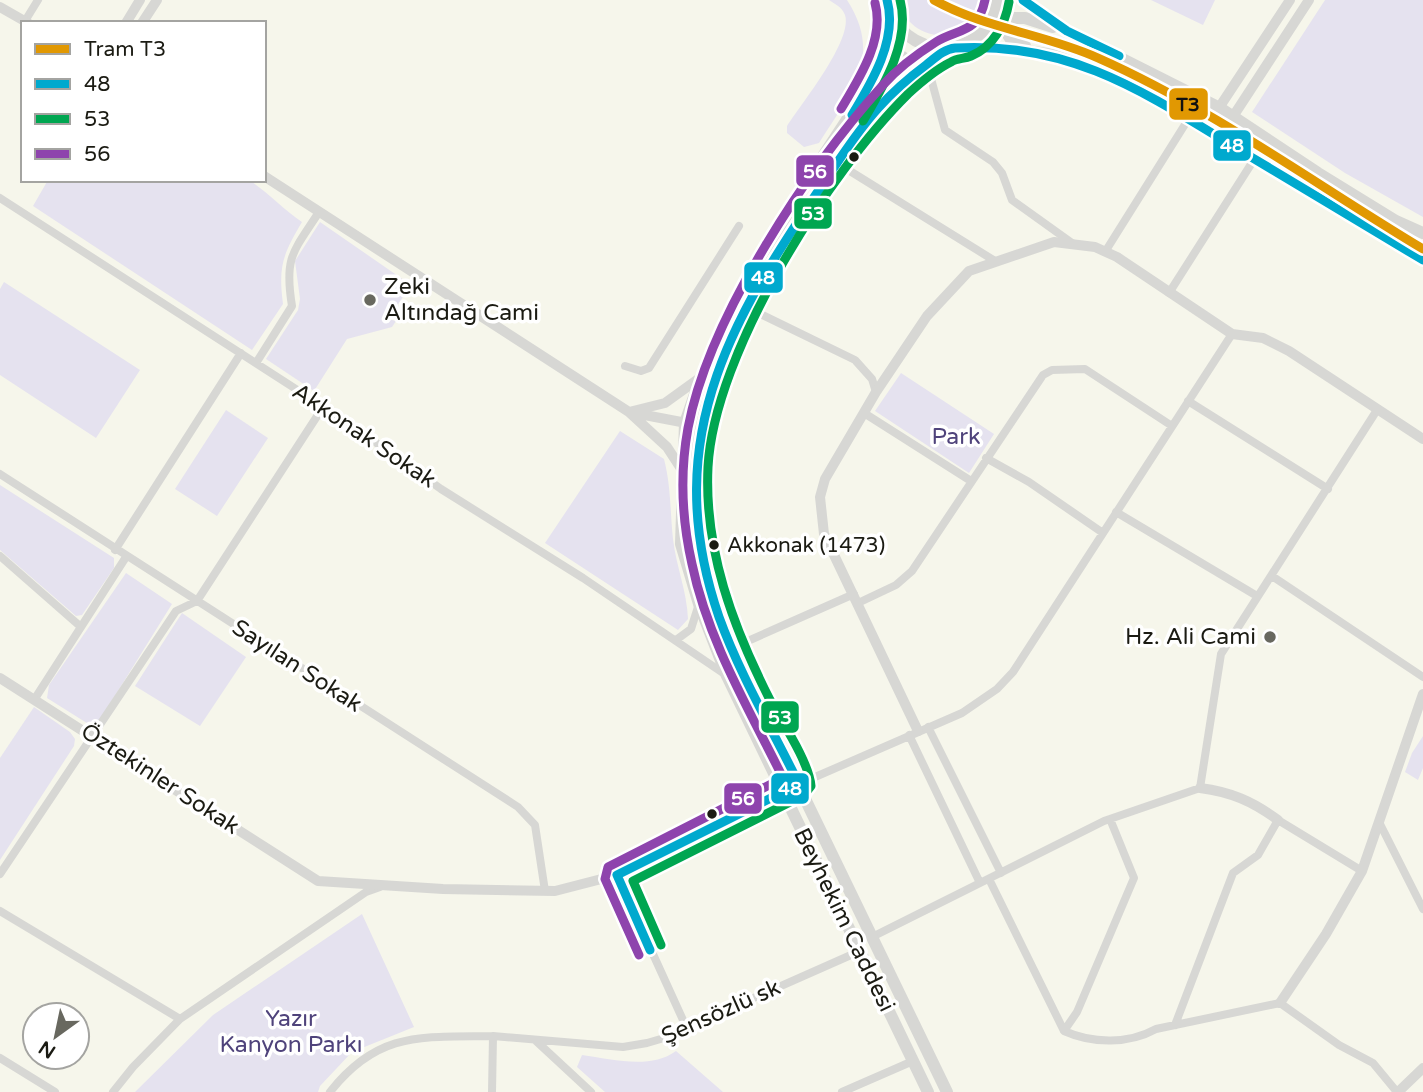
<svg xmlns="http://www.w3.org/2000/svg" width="1423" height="1092" viewBox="0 0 1423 1092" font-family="'Varela Round',sans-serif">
<rect width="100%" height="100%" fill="#f6f6eb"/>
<path fill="#e5e2ef" d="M829,0H847C884,57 850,94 819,143L804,147L787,133V126C802,103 853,40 845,15C842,7 835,4 829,0Z
M898,0H985C973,47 910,47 898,0Z
M1151,0H1215L1203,25Z
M1325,0H1423V217L1345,173L1252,112Z
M48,180H249C269,193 283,209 302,222C283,254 278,266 283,304L252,350L33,206Z
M320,222L411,285L388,319L396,321L392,327L347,339L314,391L266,359L298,310L300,299L295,261Z
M4,282L140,370L96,438L0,375V289Z
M901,373L994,434L969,473L875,411Z
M226,410L268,438L217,516L175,489Z
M620,431L664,459C671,486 670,511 673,539C676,566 687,591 688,619L678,630L545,543Z
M0,485L114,558V568L82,615L76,616L0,550Z
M126,573L172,604L98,723L90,725L47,698L49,685Z
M182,613L246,657L200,726L135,686Z
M34,707L70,732L75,739L74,746L0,860V758Z
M1423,736V768L1418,780L1405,772L1412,753Z
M362,914L414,1027L352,1052L320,1086L318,1092H135L213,1015Z
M676,1051L723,1092H605L577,1067L582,1055C612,1059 650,1070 676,1051Z"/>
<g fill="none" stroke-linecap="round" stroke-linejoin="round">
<path stroke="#d7d7d4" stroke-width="8" d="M25,21L38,0
M927,64L945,130L993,162L1002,173L1012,200L1072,243
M837,163L995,261
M0,198L347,422L441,489L583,578L726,675
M1105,252L1189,118
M1169,293L1255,158
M748,308L855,360L872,379L876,392
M256,363L292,306C284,257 293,252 319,212
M625,366L641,371L649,368L739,226
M1188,401L1328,489
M864,413L971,481
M986,458L1029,482L1103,533
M0,474L518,807L535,825L545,891
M1116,512L1257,596
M115,550L241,353
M0,556L81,627
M1272,576L1423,677
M858,603L896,585L912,571L1043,375L1052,370L1085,369L1172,426
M676,640L691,629L698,607
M732,648L854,594
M34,700L126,557
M928,727L1001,873
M909,735L980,883
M799,784L962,713L997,689L1013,672L1232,334
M1379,822L1423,909
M0,874L176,611L197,601L323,407
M617,875L688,1031
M989,879L1064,1031C1093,1044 1129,1044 1156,1029L1280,1003L1339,1045L1373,1063L1397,1092
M0,911L180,1019
M872,937L1104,821L1200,788L1221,654L1377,410
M1175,1025L1233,873L1258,855L1278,820L1362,871
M1064,1031L1077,1012L1134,878L1110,819
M493,1036L623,1047L647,1043L688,1031L740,1004L860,951
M535,1040L591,1092
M0,1058L55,1092
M113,1092L133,1067L180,1019L366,892L380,887
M330,1092C378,1031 421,1037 493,1036L492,1092
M842,1092L913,1061"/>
<path stroke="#d7d7d4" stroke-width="10" d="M0,7L28,23
M126,23L140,0
M142,23L157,0
M1205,129L1290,0
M1219,138L1309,0
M264,176L629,412L702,426
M682,470L667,447L629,412L665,403L701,377
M0,678L318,881L443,889L555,891L617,875L799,784
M918,731L824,534L820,497L825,479L876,392L927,316L969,271L1054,242L1095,247L1117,257L1232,334L1263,338L1289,351L1423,439
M1200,788C1231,792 1252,801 1278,820
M1280,1003L1326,934L1362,871L1423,694
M1398,1092L1423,1068"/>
<path stroke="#d7d7d4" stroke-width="12" d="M892,18L873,80L812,173L737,300L701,377L685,423L681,544L699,604L727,676L928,1092
M881,58C897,50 913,57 909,77
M947,1092L732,648C709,589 691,526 695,462C702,367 783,239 838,162C848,148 856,132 867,118C889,90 919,70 947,49"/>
<path stroke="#d7d7d4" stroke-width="12" d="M887,0C898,62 988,65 997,0
M1023,0L1067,31L1220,108L1318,173L1396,221L1423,233
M1025,46L1012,41L1006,32L1014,18H1025L1053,27
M956,48H1009L1053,55L1124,81L1423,260"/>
<defs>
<path id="bus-1" d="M1023,0L1067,31L1119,56
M852,115C872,82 898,39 887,0
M650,950L617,875L799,784C772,729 740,675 719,617C655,431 738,309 839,160C866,120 887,94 926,65C935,58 944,49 955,48C1074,41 1150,96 1246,154C1305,189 1364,225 1423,260"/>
<path id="bus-2" d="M863,121C883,87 911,41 900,0
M661,945L633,881L804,795L811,786C809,762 782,722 770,700C733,627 704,550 708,467C714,353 828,173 908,94C921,82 935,70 951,62C957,58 964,59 971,56C993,47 1005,25 1009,2"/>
<path id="bus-3" d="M841,109C859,79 885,39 875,3
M639,955L605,879L608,867L783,778C749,709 708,641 692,564C682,520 680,472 688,428C709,317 808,168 883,85C898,68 917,54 936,42C959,28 978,34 985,0"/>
</defs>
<use href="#bus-1" stroke="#fff" stroke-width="14"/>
<use href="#bus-2" stroke="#fff" stroke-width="14"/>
<use href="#bus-3" stroke="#fff" stroke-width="14"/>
<use href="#bus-1" stroke="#00a9ce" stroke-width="9"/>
<use href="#bus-2" stroke="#00a651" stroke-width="9"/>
<use href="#bus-3" stroke="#8e44ad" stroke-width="9"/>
<defs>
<path id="tram-1" d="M934,0C986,29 1045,34 1098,58C1213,109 1316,185 1423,249"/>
</defs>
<use href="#tram-1" stroke="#fff" stroke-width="14"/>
<use href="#tram-1" stroke="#e19802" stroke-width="9"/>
</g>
<g fill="#1b1b13" stroke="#fff" stroke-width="2.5">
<circle cx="854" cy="157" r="6"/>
<circle cx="714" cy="545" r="6"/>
<circle cx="712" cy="814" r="6"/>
</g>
<g fill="#68685f" stroke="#fff" stroke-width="2.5">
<circle cx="370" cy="300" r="7"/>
<circle cx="1270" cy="637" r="7"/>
</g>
<g text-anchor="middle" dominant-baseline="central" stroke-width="7" stroke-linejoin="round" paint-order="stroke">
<g font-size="21" fill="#1b1b13" stroke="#fff" text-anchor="start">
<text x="727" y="545">Akkonak (1473)</text>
</g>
<g font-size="23" fill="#1b1b13" stroke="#fff" text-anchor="start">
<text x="384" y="287">Zeki<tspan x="384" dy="26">Altındağ Cami</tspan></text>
<text x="1256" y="637" text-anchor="end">Hz. Ali Cami</text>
</g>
<g font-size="23" fill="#1b1b13" stroke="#fff">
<text transform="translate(364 436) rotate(34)">Akkonak Sokak</text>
<text transform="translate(297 666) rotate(33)">Sayılan Sokak</text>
<text transform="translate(160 779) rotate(33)">Öztekinler Sokak</text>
<text transform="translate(844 920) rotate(64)">Beyhekim Caddesi</text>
<text transform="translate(721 1012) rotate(-24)">Şensözlü sk</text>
</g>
<g font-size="23" fill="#4f437b" stroke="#fff">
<text x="956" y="437">Park</text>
<text x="291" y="1019">Yazır<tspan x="291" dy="26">Kanyon Parkı</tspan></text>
</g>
</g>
<g stroke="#fff" stroke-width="2.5">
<rect x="1168" y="87" width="41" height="34" rx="7" fill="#e19802"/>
<rect x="1212" y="129" width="40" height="33" rx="7" fill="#00a9ce"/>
<rect x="795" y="154" width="40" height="34" rx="7" fill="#8e44ad"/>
<rect x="793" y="197" width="40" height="33" rx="7" fill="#00a651"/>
<rect x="743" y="261" width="41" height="33" rx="7" fill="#00a9ce"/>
<rect x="760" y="700" width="40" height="34" rx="7" fill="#00a651"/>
<rect x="770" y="772" width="40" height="33" rx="7" fill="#00a9ce"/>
<rect x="723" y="782" width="40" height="33" rx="7" fill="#8e44ad"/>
</g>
<g font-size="19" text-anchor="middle" font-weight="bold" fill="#fff">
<text x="1232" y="152">48</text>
<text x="815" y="178">56</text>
<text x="813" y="220">53</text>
<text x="763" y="284">48</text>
<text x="780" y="724">53</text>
<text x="790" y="795">48</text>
<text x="743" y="805">56</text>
</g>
<g font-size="19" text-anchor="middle" font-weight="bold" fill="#111">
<text x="1188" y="111">T3</text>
</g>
<rect x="21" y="21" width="245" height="161" fill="#ffffff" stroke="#a4a4a1" stroke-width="2"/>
<rect x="35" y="44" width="35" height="10" fill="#e19802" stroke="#a4a4a1" stroke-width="2"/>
<text x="84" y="56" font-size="21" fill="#1b1b13">Tram T3</text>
<rect x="35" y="79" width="35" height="10" fill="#00a9ce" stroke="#a4a4a1" stroke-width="2"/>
<text x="84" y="91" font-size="21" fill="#1b1b13">48</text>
<rect x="35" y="114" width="35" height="10" fill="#00a651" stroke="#a4a4a1" stroke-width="2"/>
<text x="84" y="126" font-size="21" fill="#1b1b13">53</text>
<rect x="35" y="149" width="35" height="10" fill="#8e44ad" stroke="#a4a4a1" stroke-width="2"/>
<text x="84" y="161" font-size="21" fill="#1b1b13">56</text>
<g transform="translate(56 1036) rotate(213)"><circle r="33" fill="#ffffff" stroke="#a4a4a1" stroke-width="2"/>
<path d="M0-5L12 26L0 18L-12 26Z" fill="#68685f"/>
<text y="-10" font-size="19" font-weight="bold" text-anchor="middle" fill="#1b1b13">N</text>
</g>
</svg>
